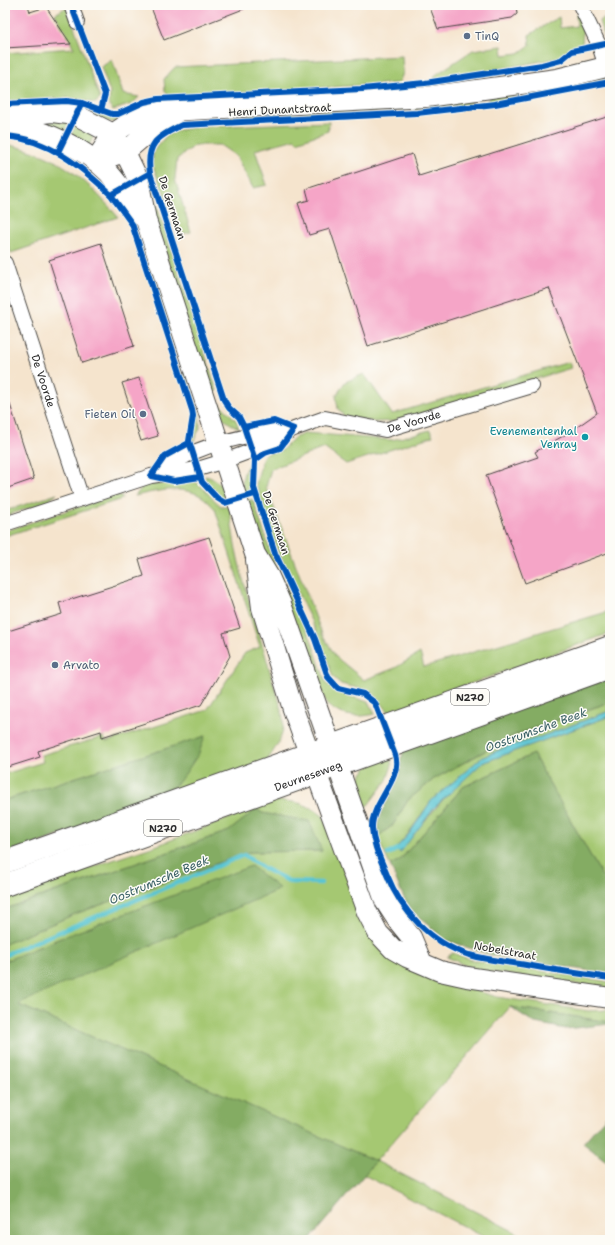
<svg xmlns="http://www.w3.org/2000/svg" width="615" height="1245" viewBox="0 0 615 1245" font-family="'Shantell Sans',sans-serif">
<rect width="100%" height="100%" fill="#fdfcf7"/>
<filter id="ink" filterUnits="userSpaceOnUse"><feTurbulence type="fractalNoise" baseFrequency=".025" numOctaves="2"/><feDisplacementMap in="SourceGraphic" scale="8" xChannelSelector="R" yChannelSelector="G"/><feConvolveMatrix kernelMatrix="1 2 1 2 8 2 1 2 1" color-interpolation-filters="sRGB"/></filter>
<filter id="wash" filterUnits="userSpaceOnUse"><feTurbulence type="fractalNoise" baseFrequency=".012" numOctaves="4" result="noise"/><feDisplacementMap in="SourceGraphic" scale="16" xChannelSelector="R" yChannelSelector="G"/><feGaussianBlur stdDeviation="0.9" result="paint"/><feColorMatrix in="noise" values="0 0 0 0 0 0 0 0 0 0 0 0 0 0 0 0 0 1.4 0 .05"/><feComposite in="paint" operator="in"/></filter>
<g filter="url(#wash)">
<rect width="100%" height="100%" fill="#f5e4cd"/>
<path fill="#a5c872" stroke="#687a4e" d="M67,7L100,99L95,103L71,98L5,101V53L74,48L55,14Z
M576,15H578L583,29L582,47L568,51L558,58L494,70L435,79L434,76L473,50L502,46L503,55L519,53L530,45L529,35L559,17L560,28L577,26Z
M604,19L610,21V43H606L599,21Z
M402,56L403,73L399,83L240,93L169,96L165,91L164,79L175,67Z
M112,60L123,94L139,97L132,104L113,110L109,105L110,92L101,67Z
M607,75L605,79L596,82L489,102V97Z
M470,99V104L439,108L245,118V114Z
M85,108L109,117H122L116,122L106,121L83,110Z
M242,115L243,119L187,121L176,124L171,121Z
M17,118L70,121L63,135Z
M77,122L95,132L90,144L86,147L69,139Z
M329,122L328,131L297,142L295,139L255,150L267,185L253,188L236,156L220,145H195L177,159L175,179L191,232L181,234L152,164L154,150L167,135L179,130L199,127Z
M5,144C59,155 83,176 118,217L11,253L5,234Z
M147,178L153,194L217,391L210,393L142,180Z
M124,208L136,221L143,237L195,397L192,399L140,239Z
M569,362L571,368L397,421L374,422L344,416L338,409L336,396L345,382L364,374L392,414Z
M220,404L236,420L239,428C227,423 221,418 215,406Z
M196,411H199L200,428L193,442L191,439Z
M430,430L433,436L346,464L324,448L271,469L266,487L322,634L336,657L364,680L395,668L420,653L424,667L610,611V633L390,713L370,691L341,684L333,677L318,635L279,554L256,484L263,457L265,454L282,450L294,438L306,433L392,440Z
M250,462L251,466L249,492L244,494C240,482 243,471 250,462Z
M205,476C217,478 225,488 227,499H224L207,485Z
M194,481C199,482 214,501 221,506H230C234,565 256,619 271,675C275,691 285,712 283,728C282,740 273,751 267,761L141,806L204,737L5,800V774L43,762L41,755L103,737L106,742L207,710L245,653L260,647L215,509C211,505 206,499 201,496C181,485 156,491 135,496L144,485Z
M57,494L47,502L5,516V511Z
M116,495L122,497V499L5,536L6,531L17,527Z
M245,500H253L274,562L310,637L326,683L336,692L368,702L375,714C357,718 342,717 327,705L260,540Z
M610,702V711L535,739L506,747L481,758L431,801L408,834L397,847L424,822L447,795L482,763L610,716V890L533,754L463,787L400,860L390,865L377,837L393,825L408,800L434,779L513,736Z
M389,752L392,765L387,780L368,805L358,810C350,778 364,768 389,752Z
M275,801C296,801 306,803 323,816L367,926L461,986L497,997L588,1011L610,1010V1022L510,1007L376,1161L531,1240H490L364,1175L375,1161L19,1005L61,938L5,961V944L75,914L249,852L322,851L284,817L262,813L257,809L229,831L5,909V896L158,845Z
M453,953L472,960L610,982V989L475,970L447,957Z"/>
<path fill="#84ac64" stroke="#586c48" d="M610,674V702L512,736L434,779L408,800L393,825L377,837C377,828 377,821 381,813C387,796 404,776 400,758L403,756L402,751Z
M205,736L199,753L185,774L177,784L141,806L5,855V800Z
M533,754L610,890V974L494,956L445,940L412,911L404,898L390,865L400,860L463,787Z
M257,809L262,813L309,821L322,851L249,852L75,914L5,944V909L229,831Z
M251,866L280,889L22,1002L19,1005L376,1161L309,1240H5V961L61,938Z
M510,1007L610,1022V1024L566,1029L535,1023Z
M610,1112V1164L583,1143Z"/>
<path fill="#59c5d3" stroke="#42787f" d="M610,711V716L482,763L435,807L400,853L397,847L409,834L431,801L481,758L506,747L535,739Z"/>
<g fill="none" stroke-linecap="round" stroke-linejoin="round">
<path stroke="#59c5d3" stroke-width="4.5" d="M388,854L403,846
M5,956L11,952L244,855L265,869L291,882L321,883"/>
</g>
<g id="blocks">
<path fill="#f5a5c7" d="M5,5H28L30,12L46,7L71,44L5,48Z
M150,5H251V6L164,40Z
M429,5H516L517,14L512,18L438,29Z
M610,116V552L525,583L486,475L538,457L535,452L570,432L597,413L549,288L368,346L330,229L309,235L298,203L309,200L306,189L412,154L419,176Z
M101,243L134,346L82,363L49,260Z
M139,378L158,436L141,441L122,383Z
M7,395L34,479L5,489V396Z
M209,537L240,628L223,633L230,656L201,705L102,737L101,731L38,751L40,757L5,768V632L62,614L59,603L144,576L139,559Z"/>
</g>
</g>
<g filter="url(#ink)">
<use href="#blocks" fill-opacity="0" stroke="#494743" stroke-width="1"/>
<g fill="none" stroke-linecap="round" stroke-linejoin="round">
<defs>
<g id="street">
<path d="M71,5L77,22"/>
<path d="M580,5L599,45L606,67"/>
<path id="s1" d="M5,263L82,499"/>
<path d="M159,472C170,465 182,457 194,452C223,440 253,434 284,430"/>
<path id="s2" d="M5,524L151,476L198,469L224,461L251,451L294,429L325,418L385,430L532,386"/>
</g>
<path id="secondary" d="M5,117L52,112L76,115L113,134L125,152L138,179L146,220L255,554L269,577L281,604L385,901L398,921L411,937L422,963
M5,123C43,130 81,145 109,173C121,187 132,203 143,217
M112,156L125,152L159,123L179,111
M95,161L113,134L132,121L152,112L426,97L557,79L610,66
M256,560L262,608L293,709L367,912L378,933L393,949L407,957L440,971L467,977L610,998"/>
<g id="primary">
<path d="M5,862L610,647"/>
<path id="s3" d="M5,885L610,667"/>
</g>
</defs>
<use href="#street" stroke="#494743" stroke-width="16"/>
<use href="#secondary" stroke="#494743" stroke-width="22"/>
<use href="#primary" stroke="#494743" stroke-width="24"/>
<use href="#street" stroke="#fff" stroke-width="14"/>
<use href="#secondary" stroke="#fff" stroke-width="20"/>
<use href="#primary" stroke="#fff" stroke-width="22"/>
<defs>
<path id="cycleway" d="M71,5L105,94L101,110
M5,104L67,101L82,103L112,114H118L144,102L158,99L362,89L425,83L542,65L561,60L572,51L610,43
M5,136C48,139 81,166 111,195L150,173C146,144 156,137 182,125L417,113L495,104L610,82
M58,152L82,103
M150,173L224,400L229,408L239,417L244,427L255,460L254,488L275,553L315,639L328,677L338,688L363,694L375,703L395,755C403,779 371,803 372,828C373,845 381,860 387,875C401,911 431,943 469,955C487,960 507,962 526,965C554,970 582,974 610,978
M111,195L132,224L192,410L193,416L189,441L202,482L217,498L225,503L255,494
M244,427L274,421L294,429L280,448L265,453L255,460
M189,443L165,456L151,476L174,481L200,477"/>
</defs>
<use href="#cycleway" stroke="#fdfcf7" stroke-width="8"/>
<use href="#cycleway" stroke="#0057b8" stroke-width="6"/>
</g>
</g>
<g fill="#5c6f8a" stroke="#fdfcf7" stroke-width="1.5">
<circle cx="467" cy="36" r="4"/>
<circle cx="143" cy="414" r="4"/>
<circle cx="55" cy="665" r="4"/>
</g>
<circle fill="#0f9aa8" stroke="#fdfcf7" stroke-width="1.5" cx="585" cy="437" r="4"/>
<g text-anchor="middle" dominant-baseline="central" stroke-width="3" stroke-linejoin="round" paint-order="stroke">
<g fill="#fdfcf7" stroke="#6a6a68" stroke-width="1">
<rect x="451" y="689" width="38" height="16" rx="3"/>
<rect x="144" y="820" width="38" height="16" rx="3"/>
</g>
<g font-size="10" font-weight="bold" fill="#2b2b2b">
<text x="470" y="697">N270</text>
<text x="163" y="828">N270</text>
</g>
<g font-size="11" fill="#4e5e75" stroke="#fdfcf7" text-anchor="start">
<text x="475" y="36">TinQ</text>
<text x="135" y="414" text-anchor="end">Fieten Oil</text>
<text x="63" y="665">Arvato</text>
</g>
<g font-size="11" fill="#2b2b2b" stroke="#fdfcf7">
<text transform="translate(280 110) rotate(-3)">Henri Dunantstraat</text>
<text transform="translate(172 208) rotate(72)">De Germaan</text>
<text stroke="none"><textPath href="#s1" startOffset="124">De Voorde</textPath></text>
<text stroke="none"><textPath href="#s2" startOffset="430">De Voorde</textPath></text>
<text transform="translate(276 523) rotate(72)">De Germaan</text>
<text stroke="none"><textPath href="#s3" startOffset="322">Deurneseweg</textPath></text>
<text transform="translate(505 951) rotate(10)">Nobelstraat</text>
</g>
<g font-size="11" fill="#0d838f" stroke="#fdfcf7" text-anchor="end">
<text x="577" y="431">Evenementenhal<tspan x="577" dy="13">Venray</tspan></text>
</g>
<g font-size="12" font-style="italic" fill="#3b6166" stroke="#fdfcf7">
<text transform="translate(536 730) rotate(-20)">Oostrumsche Beek</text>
<text transform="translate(159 880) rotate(-23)">Oostrumsche Beek</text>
</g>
</g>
<rect width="615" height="1245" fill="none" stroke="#fdfcf7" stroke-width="20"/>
</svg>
